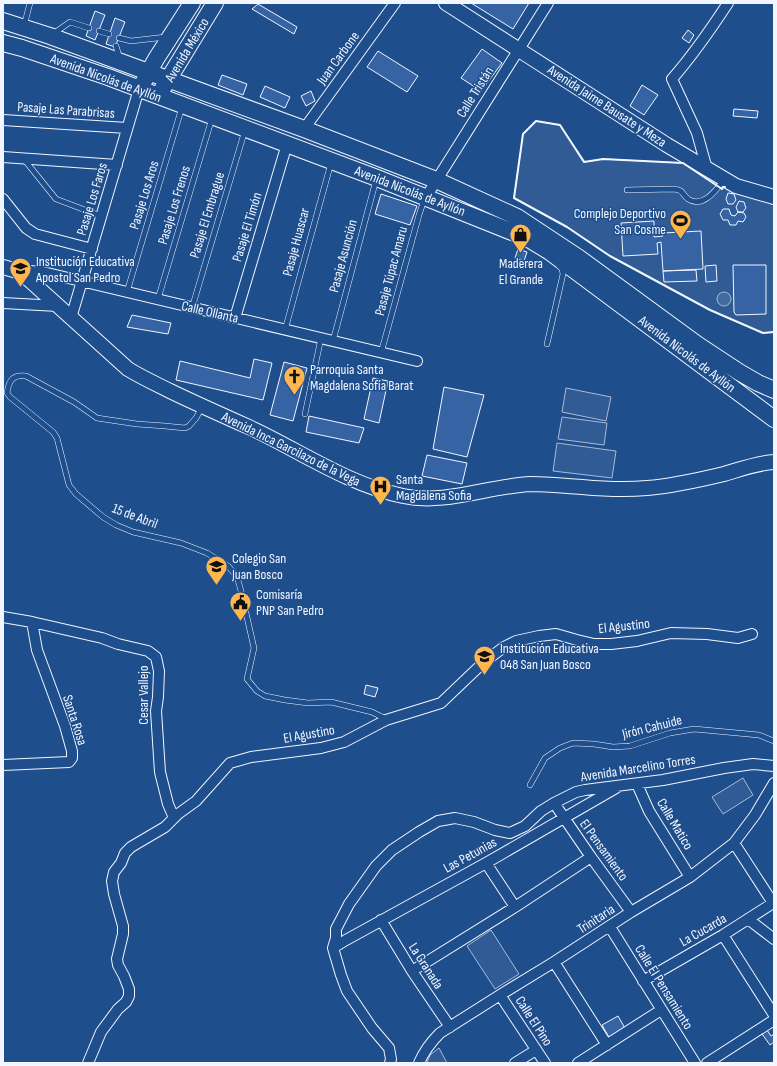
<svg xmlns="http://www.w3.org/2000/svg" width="777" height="1066" viewBox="0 0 777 1066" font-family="'Sofia Sans Condensed',sans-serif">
<rect width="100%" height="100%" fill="#1f4e8c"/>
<path fill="#305b95" stroke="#a8bbd7" d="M536,121L560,125L585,162L603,159L683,163L722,189L723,187L774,203V332L763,333L710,310L610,256L567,227L514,198L523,134Z
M566,388L611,397L606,421L562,412Z
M562,417L607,423L604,445L558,439Z
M557,443L616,451L612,478L553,471Z
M743,778L753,795L723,814L712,797Z
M491,930L519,974L495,989L467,946Z
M439,1048L447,1063H427L430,1055Z"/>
<path fill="#446ba0" stroke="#a8bbd7" d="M717 299a7 7 0 1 1 14 0a7 7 0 1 1-14 0Z"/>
<path fill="#3563a3" stroke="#f2f6ff" d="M471,3H529L513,29Z
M258,4L297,27L294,34L252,9Z
M95,11L105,15L95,40L86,36Z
M115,18L125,22L115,47L106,44Z
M688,30L694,35L689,43L682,38Z
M482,49L502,63L481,91L461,78Z
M378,51L418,76L407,92L367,67Z
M222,75L247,84L243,95L218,85Z
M642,85L658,95L644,115L630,106Z
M265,86L290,97L285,108L260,97Z
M311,91L315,101L306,106L301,96Z
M734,109L758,111L757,118L733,116Z
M728,193L734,194L736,200L733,204H728L726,199Z
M381,194L417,206L410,225L375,214Z
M739,201L744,202L746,208L743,212H738L736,207Z
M723,209H729L731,215L735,216L738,212L744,213L746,217L743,222L738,221L736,225H730L728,220H723L720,214Z
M654,221V237L663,236V233L701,231L703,269L663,271L661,242L657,243L658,254L623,256L621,223Z
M518,249L527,252L524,261L515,258Z
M716,265L717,281L706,282L705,266Z
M733,265H766V314L736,315L734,312Z
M696,270L697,281L664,282L663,271Z
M132,315L171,323L168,334L127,327Z
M254,359L272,363L263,400L176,380L180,361L250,378Z
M284,362L307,368L293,421L270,415Z
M373,378L388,381L379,423L364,419Z
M444,387L484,395L467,457L433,449Z
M309,416L364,428L359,443L306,432Z
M427,455L467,463L462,484L422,476Z
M366,685L378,688L375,697L364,694Z
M618,1016L626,1030L610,1039L602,1025Z
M767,1030L771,1036L774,1034V1042L770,1045L762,1034Z"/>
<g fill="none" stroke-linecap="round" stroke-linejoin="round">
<defs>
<path id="lane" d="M24,26L30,3
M99,31L109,34
M53,34L70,22L89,28
M119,38L131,41L166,37
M116,46L120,59
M23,158L56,199L101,216
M627,190L673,189C684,190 681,193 688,199C703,209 716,190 724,180
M127,292L182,107
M158,299L212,118
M192,308L245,130
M285,330L331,163
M333,341L376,180
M547,344L563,274L562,269L559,266
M381,353L419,215L424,200
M202,407L196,418L189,426L185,428L165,426L137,424L110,420L97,418L74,402L26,376C13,374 9,380 7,393L10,397L53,432L57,438L69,485L76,494L103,517L116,525L133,532L181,543L207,553L228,566L234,573L238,580L241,591L254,648L247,679L257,691L265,696L285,700L308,703L331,702L372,712L386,719
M305,414L321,338
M530,785L545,758L560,748L573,743L594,744L613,747L630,746L670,733L694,729L759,735L774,741"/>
<path id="street" d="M3,120L127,128
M304,129L395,3
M3,157L117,165
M707,169L697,133L672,79C693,55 711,29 728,3
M426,197L548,3
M3,199L26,228L35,234L92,249
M17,271H29L43,272L417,361
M3,303L58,306
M71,318L139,89
M235,318L287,144
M3,617L32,622L102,638L118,644L148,651L156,657L159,671L158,697L156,711L160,772L168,804L174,818
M3,765L69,762L72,758V751L65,726L37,650L32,622
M637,784L649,811L690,877
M554,803L591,857L631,912
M734,843L773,903
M486,863L515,907
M748,919L774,939
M381,920L412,971L450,1027
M610,927L695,1063
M723,935L774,1015
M333,948L346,940L486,863L616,788
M554,962L607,1045
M412,971L515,907L591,857
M643,981L723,935L773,903L774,901
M500,995L545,1063
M88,1063L101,1032L118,1009L126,1002L129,996V989L124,976L118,965L117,959L123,934V926L114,894L112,881L114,872L121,863L125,853L131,847L165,827L178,814L196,801L230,763L251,757L321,748L344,742L386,720L441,703L484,662L504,647L516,641L539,636L556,634L577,640L594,644H611L637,641L671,633L707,634L738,638L752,634
M390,1063L391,1059L389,1048L372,1028L347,991L341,975L333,948L336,938V929L349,904L376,866L392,850L419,832L438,821L455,818L474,822L495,830L510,833L525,826L541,811L554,803L576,792L585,790L663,780L724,768L753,764L774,766
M419,1063C424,1051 431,1042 440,1033L500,995L554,962L631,912L690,877L734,843L755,815L774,783
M515,1063L536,1050
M578,1063L661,1010
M707,1063L774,1020"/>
<path id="secondary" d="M446,3L667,145L736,186L774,197
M3,267L17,271L25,276L128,369C141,377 156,384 170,391C197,404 224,416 251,428C300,451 349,485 403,496C446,505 488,486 531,484C548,484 565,486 582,487C604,489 626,490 647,488C673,486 699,480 724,474C741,469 757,463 774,462"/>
<path id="primary" d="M3,21L50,36L304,129L436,180L517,217L579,258L698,345L739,372L758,383L774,390
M3,43L22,48L108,77L377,178L527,238L550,252L774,419
M144,81L156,59L192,3
M163,88L215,3"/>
</defs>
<use href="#lane" stroke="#f2f6ff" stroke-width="6"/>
<use href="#street" stroke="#f2f6ff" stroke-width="12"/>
<use href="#secondary" stroke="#f2f6ff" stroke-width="16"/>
<use href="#primary" stroke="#f2f6ff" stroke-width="18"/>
<use href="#lane" stroke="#1f4e8c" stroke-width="5"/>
<use href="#street" stroke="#1f4e8c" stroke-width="10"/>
<use href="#secondary" stroke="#1f4e8c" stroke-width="14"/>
<use href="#primary" stroke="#1f4e8c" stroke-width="16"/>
<path stroke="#f2f6ff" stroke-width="2" d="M725,187H723L722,189L683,163L603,159L584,162L560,125L536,121L523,134L514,198L567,227L610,256L710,310L763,333L774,332"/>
</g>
<defs>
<symbol id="stadium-pin" viewBox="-11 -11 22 30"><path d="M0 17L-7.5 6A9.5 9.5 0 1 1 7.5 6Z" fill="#ffb74d" stroke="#1f4e8c"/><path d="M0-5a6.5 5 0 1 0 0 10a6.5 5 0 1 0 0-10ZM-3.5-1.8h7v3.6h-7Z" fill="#111"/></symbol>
<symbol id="shop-pin" viewBox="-11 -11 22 30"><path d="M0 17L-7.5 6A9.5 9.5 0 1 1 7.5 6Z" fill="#ffb74d" stroke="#1f4e8c"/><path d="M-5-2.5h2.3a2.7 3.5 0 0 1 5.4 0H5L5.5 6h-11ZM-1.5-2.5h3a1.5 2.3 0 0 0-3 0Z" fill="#111"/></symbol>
<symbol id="school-pin" viewBox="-11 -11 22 30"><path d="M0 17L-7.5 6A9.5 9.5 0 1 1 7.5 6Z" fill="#ffb74d" stroke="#1f4e8c"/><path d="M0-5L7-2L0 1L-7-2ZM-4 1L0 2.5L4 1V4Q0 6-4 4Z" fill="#111"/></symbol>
<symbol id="church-pin" viewBox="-11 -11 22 30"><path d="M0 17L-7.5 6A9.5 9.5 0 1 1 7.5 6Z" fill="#ffb74d" stroke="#1f4e8c"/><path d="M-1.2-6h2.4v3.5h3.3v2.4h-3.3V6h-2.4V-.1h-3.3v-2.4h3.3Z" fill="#111"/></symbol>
<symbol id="hospital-pin" viewBox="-11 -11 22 30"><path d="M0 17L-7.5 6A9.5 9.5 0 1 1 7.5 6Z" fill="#ffb74d" stroke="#1f4e8c"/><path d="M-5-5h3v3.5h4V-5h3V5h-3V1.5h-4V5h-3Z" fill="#111"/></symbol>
<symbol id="civic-pin" viewBox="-11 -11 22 30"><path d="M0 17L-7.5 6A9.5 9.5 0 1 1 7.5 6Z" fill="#ffb74d" stroke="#1f4e8c"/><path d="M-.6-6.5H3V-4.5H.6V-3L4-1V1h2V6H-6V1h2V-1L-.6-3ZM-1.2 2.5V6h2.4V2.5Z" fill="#111"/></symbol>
</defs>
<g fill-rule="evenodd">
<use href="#stadium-pin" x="668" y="208" width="25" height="34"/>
<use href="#shop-pin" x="508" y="222" width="25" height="34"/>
<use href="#school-pin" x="8" y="256" width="25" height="34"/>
<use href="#church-pin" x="282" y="364" width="25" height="34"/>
<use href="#hospital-pin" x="368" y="474" width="25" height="34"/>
<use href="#school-pin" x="204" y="554" width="25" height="34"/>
<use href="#civic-pin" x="228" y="590" width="25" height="34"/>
<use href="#school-pin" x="472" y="644" width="25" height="34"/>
</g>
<g text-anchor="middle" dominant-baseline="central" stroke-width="3" stroke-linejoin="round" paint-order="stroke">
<g font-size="14" fill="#f2f6ff" stroke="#1f4e8c">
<text transform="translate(187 50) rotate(-59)">Avenida México</text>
<text transform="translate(338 58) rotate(-54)">Juan Carbone</text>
<text transform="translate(106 78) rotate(20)">Avenida Nicolás de Ayllón</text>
<text transform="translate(475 92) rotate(-58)">Calle Tristán</text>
<text transform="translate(607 106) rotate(33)">Avenida Jaime Bausate y Meza</text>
<text transform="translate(66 110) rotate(4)">Pasaje Las Parabrisas</text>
<text transform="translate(410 191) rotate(21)">Avenida Nicolás de Ayllón</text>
<text transform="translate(144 195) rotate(-73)">Pasaje Los Aros</text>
<text transform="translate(92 199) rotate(-73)">Pasaje Los Faros</text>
<text transform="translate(174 205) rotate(-73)">Pasaje Los Frenos</text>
<text transform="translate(207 215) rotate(-73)">Pasaje El Embrague</text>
<text transform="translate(247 227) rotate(-73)">Pasaje El Timón</text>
<text transform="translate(296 242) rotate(-75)">Pasaje Huascar</text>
<text transform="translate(343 256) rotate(-75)">Pasaje Asunción</text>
<text transform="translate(391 271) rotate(-75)">Pasaje Túpac Amaru</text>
<text transform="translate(210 312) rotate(13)">Calle Ollanta</text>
<text transform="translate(687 354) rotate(37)">Avenida Nicolás de Ayllón</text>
<text transform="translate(291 449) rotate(26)">Avenida Inca Garcilazo de la Vega</text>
<text transform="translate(135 516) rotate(21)">15 de Abril</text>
<text transform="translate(624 626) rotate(-6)">El Agustino</text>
<text transform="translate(143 695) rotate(-90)">Cesar Vallejo</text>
<text transform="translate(75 720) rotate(72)">Santa Rosa</text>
<text transform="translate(652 727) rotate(-14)">Jirón Cahuide</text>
<text transform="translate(309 734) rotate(-10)">El Agustino</text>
<text transform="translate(638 768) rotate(-9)">Avenida Marcelino Torres</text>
<text transform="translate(675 824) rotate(59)">Calle Matico</text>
<text transform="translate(604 850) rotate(54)">El Pensamiento</text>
<text transform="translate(470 855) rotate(-29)">Las Petunias</text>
<text transform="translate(596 919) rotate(-33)">Trinitaria</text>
<text transform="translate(703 930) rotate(-30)">La Cucarda</text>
<text transform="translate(426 966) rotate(57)">La Granada</text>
<text transform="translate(664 987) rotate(58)">Calle El Pensamiento</text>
<text transform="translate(534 1021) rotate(57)">Calle El Pino</text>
</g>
<g font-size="14" fill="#f2f6ff" stroke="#1f4e8c" text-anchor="start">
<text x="666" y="213" text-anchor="end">Complejo Deportivo<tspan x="666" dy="16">San Cosme</tspan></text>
<text x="36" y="261">Institución Educativa<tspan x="36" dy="16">Apostol San Pedro</tspan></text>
<text x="521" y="263" text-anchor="middle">Maderera<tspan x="521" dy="16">El Grande</tspan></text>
<text x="310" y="369">Parroquia Santa<tspan x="310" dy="16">Magdalena Sofía Barat</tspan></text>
<text x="396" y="479">Santa<tspan x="396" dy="16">Magdalena Sofia</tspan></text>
<text x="232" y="558">Colegio San<tspan x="232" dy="16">Juan Bosco</tspan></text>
<text x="256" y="594">Comisaría<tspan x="256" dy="16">PNP San Pedro</tspan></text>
<text x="500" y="648">Institución Educativa<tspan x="500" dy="16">048 San Juan Bosco</tspan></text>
</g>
</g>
<rect width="777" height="1066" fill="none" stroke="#f2f6ff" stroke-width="8"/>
</svg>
